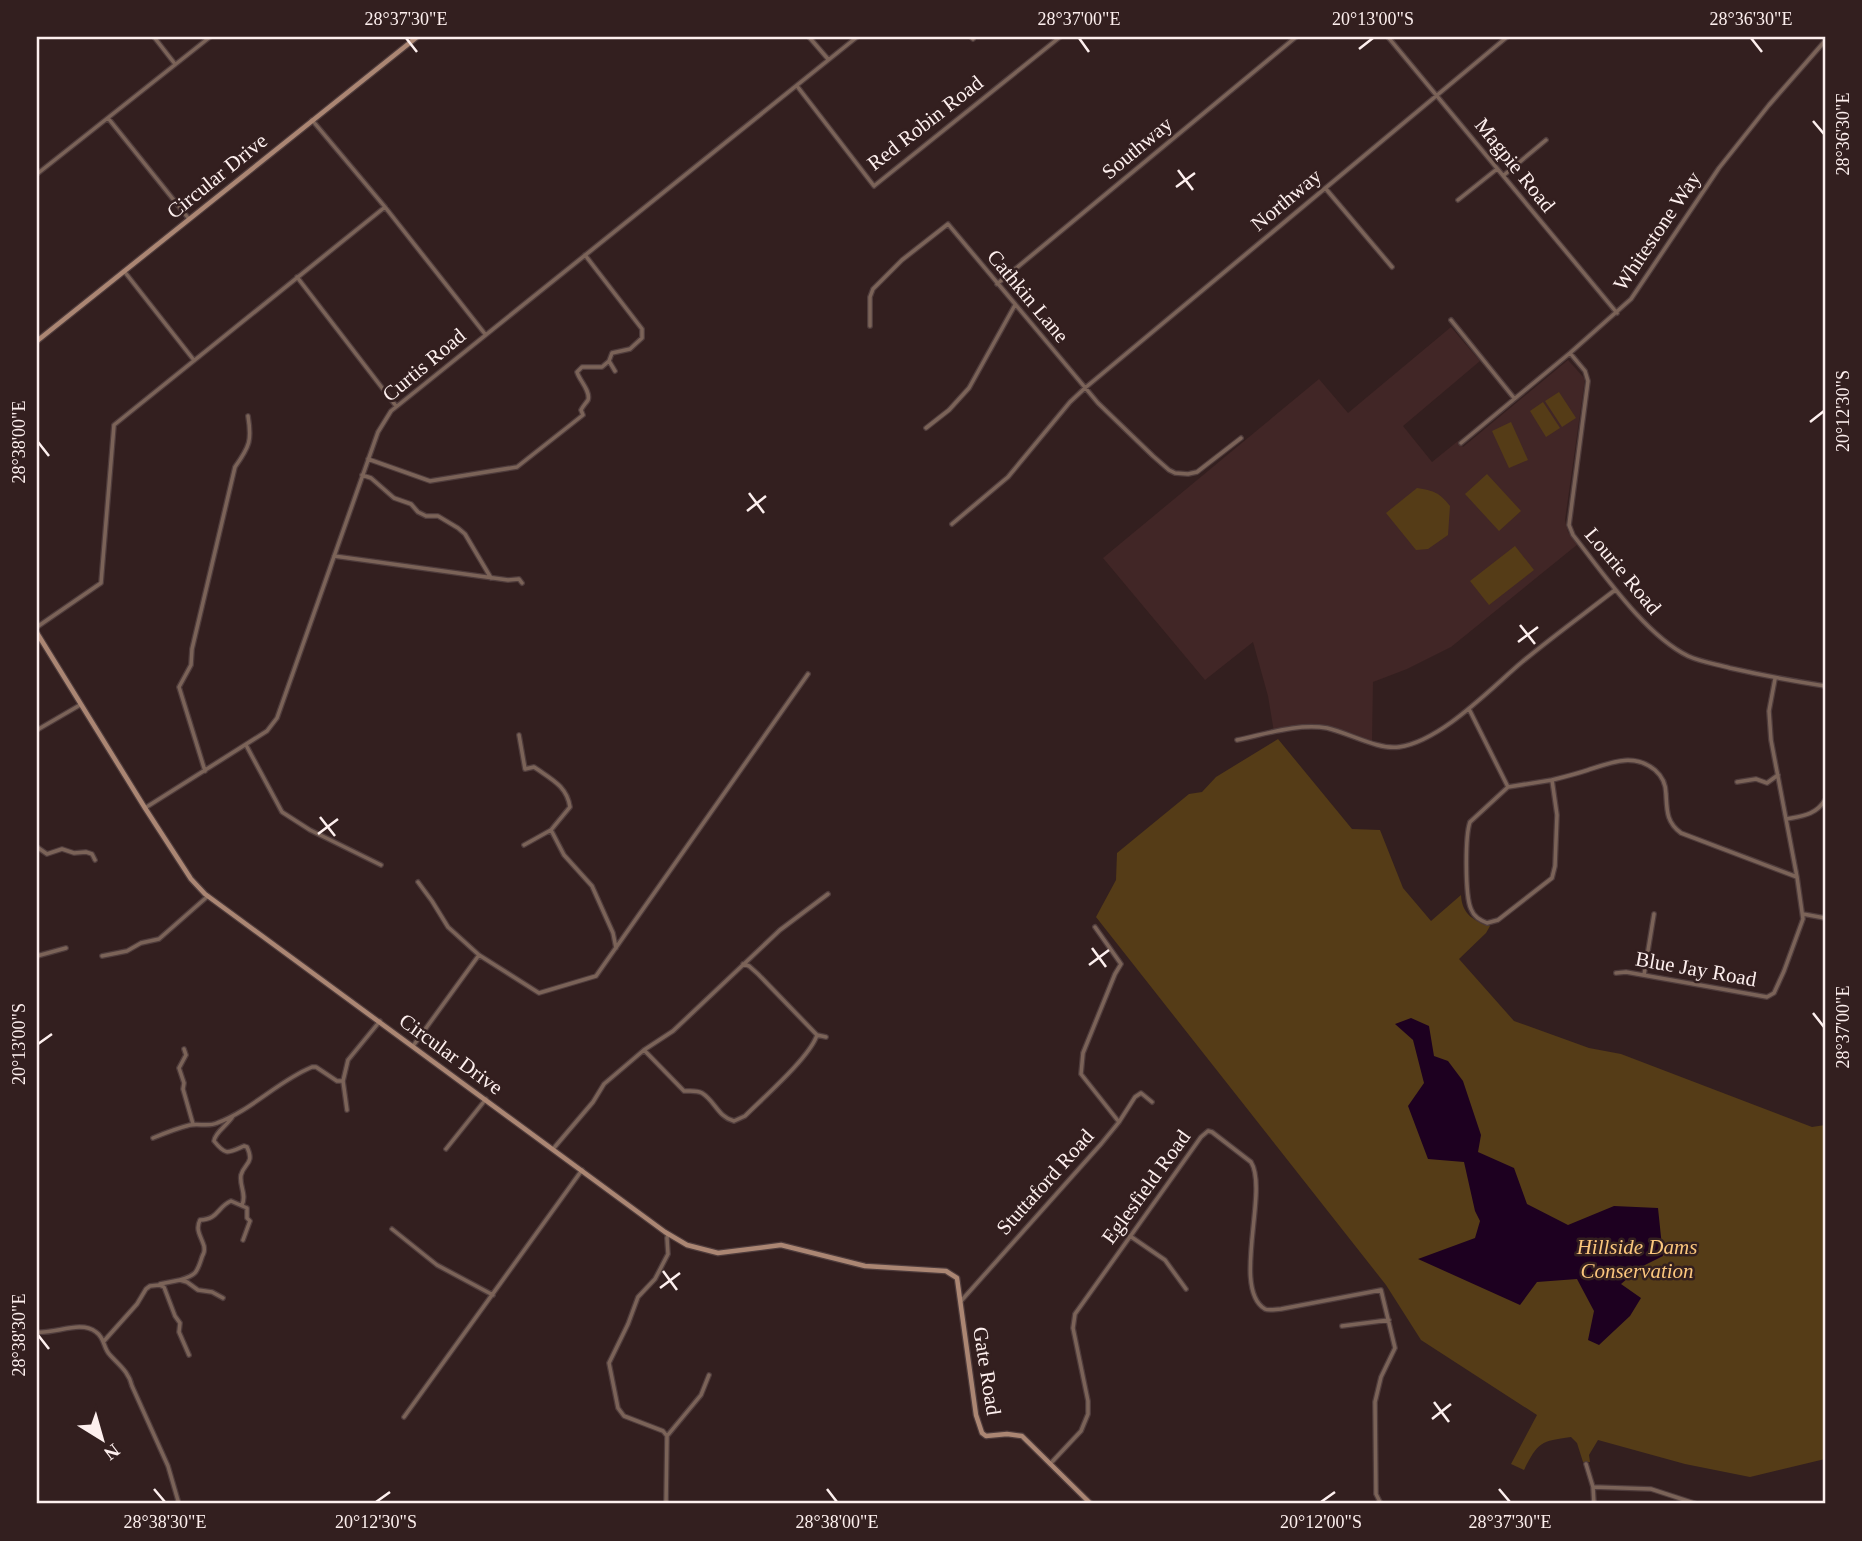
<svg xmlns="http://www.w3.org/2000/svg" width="1862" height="1541" viewBox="0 0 1862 1541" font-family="'Times New Roman',serif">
<rect width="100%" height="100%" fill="#331f1f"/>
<path fill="#412626" d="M1451,327L1480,361L1403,426L1432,462L1458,441L1463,447L1568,360L1585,379L1565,520L1568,532L1578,544L1451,647L1407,669L1373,682L1372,742L1337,730L1313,726L1274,732L1268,696L1253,642L1205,680L1103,558L1319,379L1348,413Z"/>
<path fill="#553c17" d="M1559,392L1576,418L1562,427L1545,401Z
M1543,402L1560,428L1546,437L1530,411Z
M1511,422L1528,460L1509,468L1492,431Z
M1487,474L1521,511L1499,531L1465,494Z
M1417,488C1434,491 1439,492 1450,506L1448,535L1428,549L1416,550L1386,513Z
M1515,546L1534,570L1489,605L1470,581Z
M1278,739L1352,829L1380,830L1403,888L1431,921L1461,895C1462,912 1470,918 1485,925L1488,924L1490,926L1486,933L1459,959L1514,1021L1589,1048L1621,1054L1812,1127L1825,1125V1459L1750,1477L1685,1464L1598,1440L1589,1455L1590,1462H1583L1577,1443L1571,1437C1541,1441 1538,1442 1524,1470L1511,1464L1537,1415L1421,1340L1386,1285L1096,917L1116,880L1117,853L1189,794L1202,792L1216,777Z"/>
<path fill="#1d0020" d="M1411,1018L1429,1026L1434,1056L1448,1061L1463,1081L1481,1135L1478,1152L1514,1168L1527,1204L1568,1225L1614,1206L1658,1208L1663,1256L1641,1267L1621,1284L1641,1298L1630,1316L1599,1345L1588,1340L1594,1311L1577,1279L1537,1282L1520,1305L1418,1259L1475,1238L1480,1221L1475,1211L1464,1162L1428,1159L1408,1106L1424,1083L1413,1040L1395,1024Z"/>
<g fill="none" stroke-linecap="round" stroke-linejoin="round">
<defs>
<path id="street" d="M154,37L175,64
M809,37L828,59
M971,37L973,39
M1388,37L1617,313
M797,86L874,186L1060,37
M108,118L189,219
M312,120L385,207L485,334
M37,174L210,37
M1504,175L1546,140
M1326,189L1392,267
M1458,200L1497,169
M585,255L642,329V338L630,349L612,353L609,361L615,371
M124,271L193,359
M297,277L396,406
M997,284L1296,37
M1451,320L1514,398
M870,326V297L873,289L902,260L948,224L1098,403L1153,456L1169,470L1175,473L1188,474L1197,472L1241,438
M1570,353L1585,371L1588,381L1569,525L1573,535C1603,573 1645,635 1688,656C1701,662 1716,664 1730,668C1761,675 1793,681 1825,686
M926,428L949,410L969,388L1015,305
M1461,443L1570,353L1631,299L1719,168L1769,105L1825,41
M368,459L430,481L517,467L583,415L581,410C583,406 586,403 588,400C591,391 579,380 577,372L582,367H602L609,361
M362,475L371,478L394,498L411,504L418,512L426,516H438L458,528L465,534L491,578
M952,524L1008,477L1070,402L1085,388L1507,37
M334,556L508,580L519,579L522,583
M37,627L101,583L114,425L385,207
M1469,709L1508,787
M37,730L80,705
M519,735L525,769L534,767L537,769C553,780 567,787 570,807L551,830L564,855L592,886L613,933L616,948
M1237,740C1266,734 1298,723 1327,728C1349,733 1378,750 1399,747C1441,741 1490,689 1522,662C1552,637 1584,614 1615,590
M246,745L282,812L310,830L381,865
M205,771L179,687L191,665L192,649L235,467C250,446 252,440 248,416
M1552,780L1557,815L1555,866L1552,878L1498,920L1487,923C1480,920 1474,917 1471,909C1465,896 1465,836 1470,822L1508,787Z
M1552,780C1564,777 1576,774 1588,770C1612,762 1634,753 1655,770C1663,777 1666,784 1666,794C1667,810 1666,822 1681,833L1797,877
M1737,782L1756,779L1767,783L1778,775
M145,808L267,731L277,718L378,432L391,411L857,37
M1787,819C1802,816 1816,815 1825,800
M524,845L551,830
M37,847L47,854L62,849L74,853L86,852L92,854L95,860
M418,882L432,901L448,927L479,955L539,993L596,976L808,674
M1803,914L1825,918
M1095,927L1121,964L1115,974L1083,1053L1081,1074L1119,1122
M37,956L66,948
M102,956L127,951L141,943L159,939L208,896
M743,964L749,966L758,974L817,1035L826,1037
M1616,973L1626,972L1767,997L1774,993L1784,971L1803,919L1797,877L1771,740L1769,711L1775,679
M1644,975L1654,914
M413,1046L479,955
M184,1049L186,1055L179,1068L184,1083L183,1089L193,1124
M644,1050L684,1091C690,1091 697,1090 702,1093C715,1101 718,1117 734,1121L745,1116C764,1097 810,1057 817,1035
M347,1110L343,1081L348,1060L380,1021
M233,1116C228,1125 215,1132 214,1141C226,1156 228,1153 244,1146L247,1147C255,1164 244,1163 241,1175C239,1186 247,1194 242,1205
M153,1138C165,1133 178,1128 190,1125C199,1123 208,1127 217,1123C252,1110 278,1081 312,1067H316L337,1081H343
M446,1149L486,1099
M553,1149L593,1102L604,1084L644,1050L673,1031L780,930L828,894
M392,1229L437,1265L493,1295
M1130,1236L1165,1260L1186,1289
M180,1280C196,1275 197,1273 202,1257C204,1251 205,1254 204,1246C201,1236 195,1230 200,1220C219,1219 217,1207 231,1201L247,1208V1218L250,1221L243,1240
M160,1284L180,1280L187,1282L198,1290L212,1292L223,1298
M961,1301L1101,1144L1119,1122L1135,1097L1141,1093L1152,1102
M1342,1326L1389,1320
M37,1332C55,1334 81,1320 96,1332C105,1338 103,1348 110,1355C119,1365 129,1372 132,1386L168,1466L179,1504
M104,1341L137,1304L146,1289L150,1286L159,1285L164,1287L175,1316L180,1323L179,1332L189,1355
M404,1417L582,1170
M667,1436L663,1431L624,1416L618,1408L609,1363L628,1324L638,1297L655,1279L668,1254L667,1238L668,1234
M1050,1464L1081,1431L1088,1414V1401L1073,1328L1075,1314L1201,1137L1208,1131L1212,1132L1251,1162C1269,1191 1231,1289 1265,1309C1269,1311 1276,1309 1281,1309L1381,1290L1395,1348L1381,1377L1375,1402L1376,1494L1381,1504
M1586,1464L1593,1487L1594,1504
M1593,1487L1651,1489L1697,1504
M666,1504L667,1436L701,1395L709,1375"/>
<path id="secondary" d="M37,341L417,37
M37,633L145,808L191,879L205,894L665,1232L687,1245L718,1253L781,1245L865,1266L946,1271L957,1278L976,1415L982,1433L986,1436L1007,1434L1022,1436L1091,1504"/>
</defs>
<use href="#street" stroke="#4f3c3c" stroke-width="6"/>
<use href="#secondary" stroke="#4f3c3c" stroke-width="7"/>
<use href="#street" stroke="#7b6358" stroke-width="3.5"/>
<use href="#secondary" stroke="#ab8673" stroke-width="4.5"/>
</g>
<path fill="none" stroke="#fdefee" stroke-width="2.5" d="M406,38L417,52M1079,38L1089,52M1751,38L1762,52M1359,49L1373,38M1813,121L1824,134M1178,170L1193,190M1176,187L1195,173M1810,422L1824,411M38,442L49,456M749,493L764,513M747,511L766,496M1520,625L1535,644M1518,642L1538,627M320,817L335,836M318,834L338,819M1092,948L1106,967M1089,965L1109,950M1813,1013L1824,1027M38,1044L52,1034M663,1271L677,1290M660,1288L680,1273M38,1335L49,1349M1434,1402L1449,1422M1432,1419L1451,1404M154,1489L165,1502M827,1489L837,1502M1499,1489L1510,1502M376,1502L390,1492M1321,1502L1335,1492"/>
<g text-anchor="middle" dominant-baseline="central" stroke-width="5" stroke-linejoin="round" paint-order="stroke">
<g font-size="21" fill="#fdefee" stroke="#331f1f">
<text transform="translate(925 123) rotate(-38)">Red Robin Road</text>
<text transform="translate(1137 148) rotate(-40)">Southway</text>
<text transform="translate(1515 165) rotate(51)">Magpie Road</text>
<text transform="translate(217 176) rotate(-39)">Circular Drive</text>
<text transform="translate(1286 200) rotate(-40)">Northway</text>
<text transform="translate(1657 231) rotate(-56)">Whitestone Way</text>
<text transform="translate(1028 296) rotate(50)">Cathkin Lane</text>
<text transform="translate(424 365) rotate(-40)">Curtis Road</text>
<text transform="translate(1623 571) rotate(50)">Lourie Road</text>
<text transform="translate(1696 969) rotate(10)">Blue Jay Road</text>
<text transform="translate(451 1054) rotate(36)">Circular Drive</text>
<text transform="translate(1045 1182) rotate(-48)">Stuttaford Road</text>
<text transform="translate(1146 1187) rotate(-54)">Eglesfield Road</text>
<text transform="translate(987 1371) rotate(81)">Gate Road</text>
</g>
<g font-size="21" font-style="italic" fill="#fbc67d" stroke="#331f1f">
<text x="1637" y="1247">Hillside Dams<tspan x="1637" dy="24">Conservation</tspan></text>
</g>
</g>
<rect width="1862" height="1541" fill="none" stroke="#331f1f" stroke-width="77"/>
<g transform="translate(102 1439) rotate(143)" stroke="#331f1f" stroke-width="5" paint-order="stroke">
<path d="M0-5L12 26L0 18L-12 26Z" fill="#fdefee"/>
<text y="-10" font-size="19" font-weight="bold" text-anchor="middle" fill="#fdefee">N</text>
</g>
<rect x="38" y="38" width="1786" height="1464" fill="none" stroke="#fdefee" stroke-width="2.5"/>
<g font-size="18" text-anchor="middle" fill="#fdefee">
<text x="406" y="25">28°37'30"E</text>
<text x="1079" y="25">28°37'00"E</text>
<text x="1373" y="25">20°13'00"S</text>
<text x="1751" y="25">28°36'30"E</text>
<text transform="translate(1843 134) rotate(-90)" y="6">28°36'30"E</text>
<text transform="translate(1843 411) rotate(-90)" y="6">20°12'30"S</text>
<text transform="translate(19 442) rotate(-90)" y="6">28°38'00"E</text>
<text transform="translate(1843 1027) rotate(-90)" y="6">28°37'00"E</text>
<text transform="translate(19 1044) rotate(-90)" y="6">20°13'00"S</text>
<text transform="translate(19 1335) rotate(-90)" y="6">28°38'30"E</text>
<text x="165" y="1528">28°38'30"E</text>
<text x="376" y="1528">20°12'30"S</text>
<text x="837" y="1528">28°38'00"E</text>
<text x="1321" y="1528">20°12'00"S</text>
<text x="1510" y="1528">28°37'30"E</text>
</g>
</svg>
